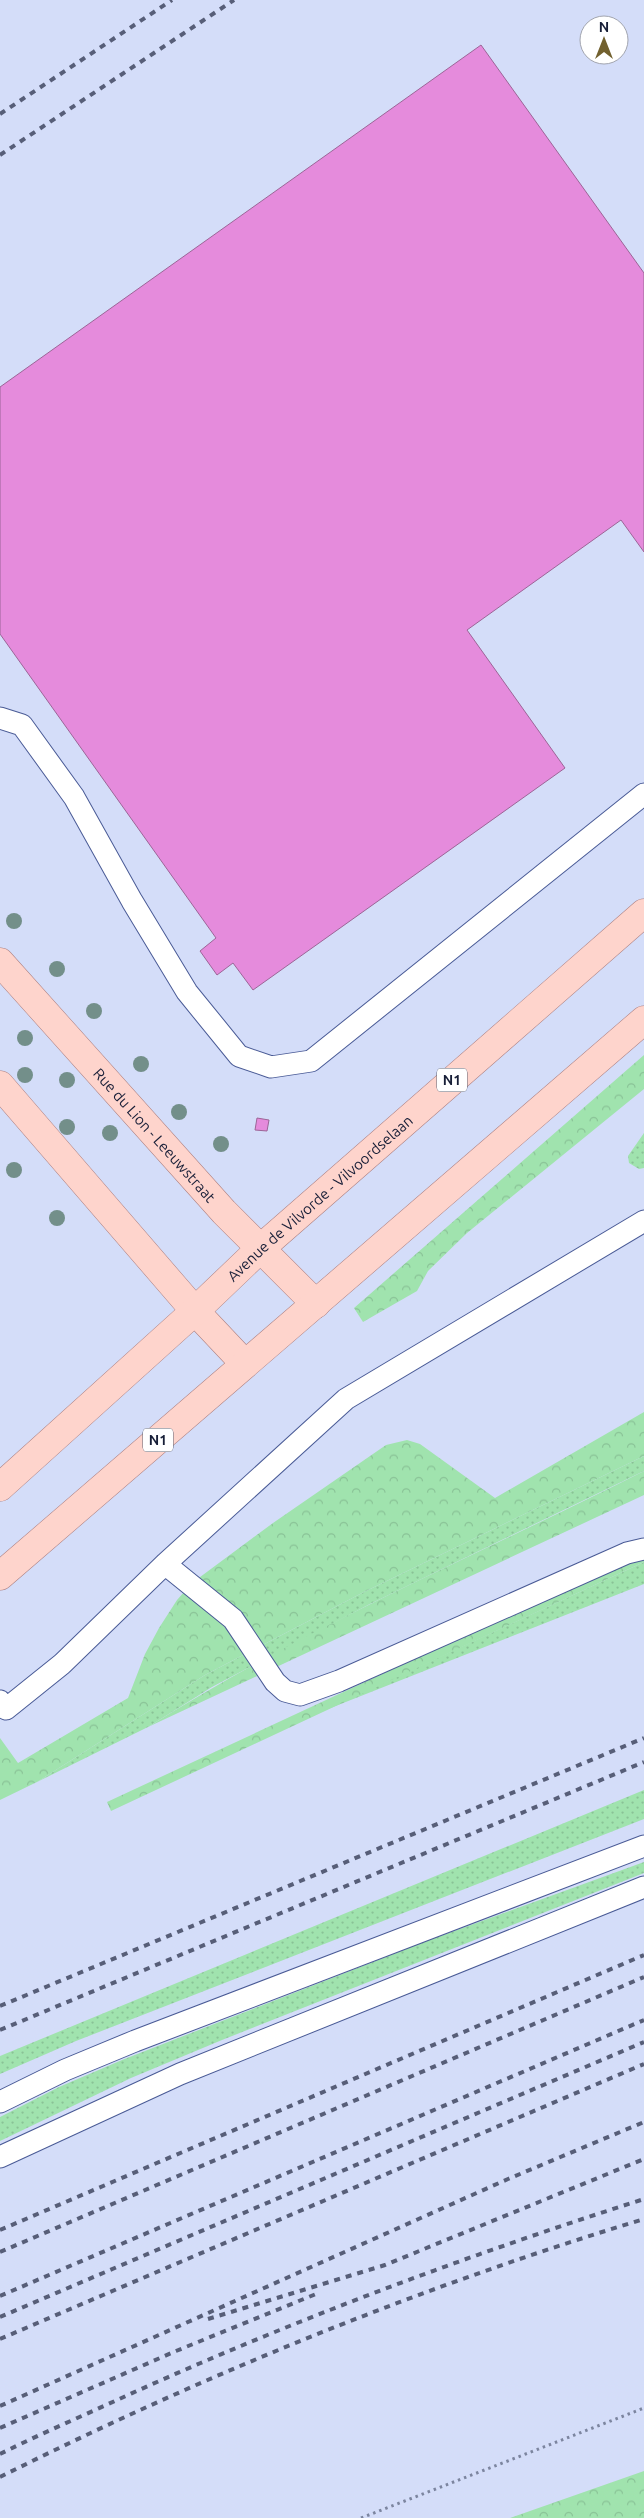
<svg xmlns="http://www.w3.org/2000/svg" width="644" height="2518" viewBox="0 0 644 2518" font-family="Ubuntu,sans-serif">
<defs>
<pattern id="grass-dots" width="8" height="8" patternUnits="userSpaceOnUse" patternTransform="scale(1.25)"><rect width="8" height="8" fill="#a0e3ae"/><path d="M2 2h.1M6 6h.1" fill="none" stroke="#89c296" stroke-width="1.8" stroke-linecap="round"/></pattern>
<pattern id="forest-crowns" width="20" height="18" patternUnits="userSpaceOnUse" patternTransform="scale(1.25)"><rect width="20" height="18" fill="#a0e3ae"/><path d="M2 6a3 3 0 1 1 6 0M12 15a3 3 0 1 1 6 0" fill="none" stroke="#89c296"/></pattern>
</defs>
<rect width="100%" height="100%" fill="#d4ddf9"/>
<path fill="url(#grass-dots)" d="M644,1133V1168L639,1169L629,1163L628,1156Z
M644,1456V1471L368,1605L212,1687L148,1727L37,1782L205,1675L362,1593Z
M644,1562V1584L323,1711Z
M644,1790V1819L76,2041L0,2074V2056Z
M644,1862V1873L222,2040L131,2078L0,2141V2117L59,2087L122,2060L424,1942Z"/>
<path fill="url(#forest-crowns)" d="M644,1055V1089L467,1233L428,1271L417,1291L363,1322L354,1308Z
M644,1412V1456L362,1593L205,1675L37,1782L0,1800V1738L18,1763L128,1698L145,1654L159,1628L177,1600L192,1583L273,1523L386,1445L407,1440L420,1444L495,1498Z
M644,1471V1495L148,1727C305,1627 478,1555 644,1471Z
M644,1552V1562L111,1811L107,1802Z
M644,2471V2518H510Z"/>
<path fill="#e58bdc" stroke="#9c6597" d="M481,45L644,273V552L621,520L467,630L565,768L253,990L233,963L217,975L200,951L216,938L0,634V387Z
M257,1118L269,1120L267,1131L255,1130Z"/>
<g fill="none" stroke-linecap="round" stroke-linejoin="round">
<defs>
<path id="service" d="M0,718L22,725L74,797L132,901L187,992L239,1056L271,1067L311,1061L644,794
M165,1564L233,1619L275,1682L285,1691L300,1695L339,1681L627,1553L644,1549
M0,1701L6,1709L62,1664L165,1564L346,1399L644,1221
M0,2102L65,2070L135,2041L644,1846
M0,2157L180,2074L644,1887"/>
<g id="primary">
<path id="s1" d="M0,962L224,1212L316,1304"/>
<path d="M0,1085L195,1311L245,1364"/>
<path id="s2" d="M0,1487L195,1311L261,1248L644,913"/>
<path d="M0,1576L644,1020"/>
</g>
</defs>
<use href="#service" stroke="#4a5b96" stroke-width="23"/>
<use href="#primary" stroke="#ad8182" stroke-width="29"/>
<path stroke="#7c859f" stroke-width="3" stroke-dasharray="2.5 4" stroke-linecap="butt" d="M361,2518L644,2408"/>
<use href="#service" stroke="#fff" stroke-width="21"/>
<use href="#primary" stroke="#fed4cc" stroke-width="28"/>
<path stroke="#575e78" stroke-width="4" stroke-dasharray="6 6" stroke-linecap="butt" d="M0,114L172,0
M0,155L234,0
M0,2006L644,1738
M0,2030L644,1762
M0,2230L644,1955
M0,2252L644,1977
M0,2296L644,2020
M0,2317L644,2042
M208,2319L385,2265L644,2159
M0,2339L644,2064
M0,2406L508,2179L644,2122
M0,2428L176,2351L316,2294
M0,2454C38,2435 78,2418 117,2400C288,2322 465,2256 644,2199
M0,2477C206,2374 423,2286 644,2219"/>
</g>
<g fill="#738f8a">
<circle cx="14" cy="921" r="8"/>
<circle cx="57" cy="969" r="8"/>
<circle cx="94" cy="1011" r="8"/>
<circle cx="25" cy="1038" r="8"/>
<circle cx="141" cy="1064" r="8"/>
<circle cx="25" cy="1075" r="8"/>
<circle cx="67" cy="1080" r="8"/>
<circle cx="179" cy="1112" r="8"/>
<circle cx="67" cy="1127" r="8"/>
<circle cx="110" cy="1133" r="8"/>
<circle cx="221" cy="1144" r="8"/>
<circle cx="14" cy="1170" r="8"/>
<circle cx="57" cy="1218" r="8"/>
</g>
<g text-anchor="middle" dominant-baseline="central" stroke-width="4.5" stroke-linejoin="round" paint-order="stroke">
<g fill="#fff" stroke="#5d6273" stroke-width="1">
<rect x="437" y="1068.5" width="30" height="23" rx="4"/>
<rect x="143" y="1428.5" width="30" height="23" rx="4"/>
</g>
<g font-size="14" font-weight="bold" fill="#171e37">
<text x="452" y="1080">N1</text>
<text x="158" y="1440">N1</text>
</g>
<g font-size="15" fill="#171e37" stroke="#fff">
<text stroke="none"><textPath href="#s1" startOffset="232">Rue du Lion - Leeuwstraat</textPath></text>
<text stroke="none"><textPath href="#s2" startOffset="431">Avenue de Vilvorde - Vilvoordselaan</textPath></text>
</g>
</g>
<g transform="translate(604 40)"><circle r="24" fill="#ffffff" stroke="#a2a5af"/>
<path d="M0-4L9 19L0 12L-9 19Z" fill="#72612f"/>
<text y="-8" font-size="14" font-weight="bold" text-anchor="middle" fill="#171e37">N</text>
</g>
</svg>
